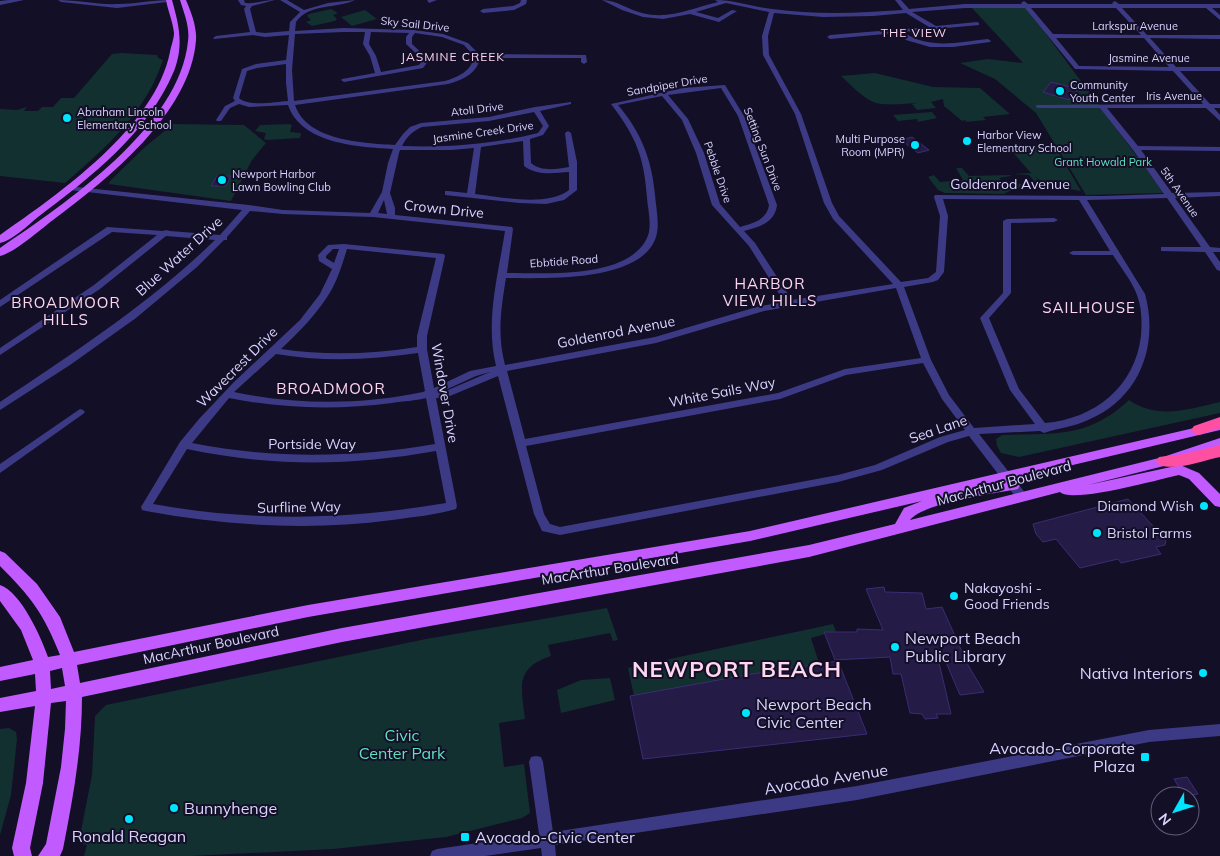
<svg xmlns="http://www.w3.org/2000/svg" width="1220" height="856" viewBox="0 0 1220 856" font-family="Mulish,sans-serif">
<rect width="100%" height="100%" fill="#130f26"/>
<path fill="#12302f" d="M971,7H1026L1164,193L1086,195L1036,113L995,79L960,63L988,59L1023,63Z
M331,9L338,13L333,15L337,19L335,21L312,26L306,22L311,20L307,16L309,14Z
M365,10L377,19L352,26L341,17Z
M121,53L157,55L158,58L163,60C146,112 106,148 65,183L0,176V109L17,110L27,107L24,111H38L42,107H53L61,98H74L112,54Z
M875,73L933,87L980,88L1010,114L983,117L986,120L965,122L966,120L962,121L944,106L943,99L931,102L936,108L917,110L912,104L917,103C871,106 874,107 841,76Z
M932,112L937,118L918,122L917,119L898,121L893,115Z
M173,124L244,125L266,143L252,160L231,201L109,184L110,181L145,147Z
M289,124L292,125L290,132L301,133L300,138L267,140L264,139L266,133L255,131L260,125Z
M1042,145H1054L1081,191L1046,185L1030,172L1009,148Z
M956,168H962L969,176L1010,175L1011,176L999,178L1006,185L1036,183L1029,175L1013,174L1032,173L1043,185L1015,188L1004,194L945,193L938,190L928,177L934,175L940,182L963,180Z
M1129,400C1157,420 1189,409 1220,402V413L1019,457L1001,453L997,446L996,439L1002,435C1055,433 1087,439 1129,400Z
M607,608L618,640L613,641L610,633L548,645L551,656C515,668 521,686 525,719L499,723L504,767L524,764L530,813L522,818L446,837L333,849L191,856H84L87,845L82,844L86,837L80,836L92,775L95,716L106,705L426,639Z
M833,624L836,631L811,638L819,663L634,696L628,668Z
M610,678L615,700L561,713L557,690L581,680Z
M9,728L16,732L17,739L11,795L0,835V729Z"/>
<path fill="#241b47" stroke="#3b2d73" d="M1051,82L1078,89L1069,100L1043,92Z
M912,137L917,141L929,150L918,153L901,140Z
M217,176H231L226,186H211Z
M1128,499L1166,540L1165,545L1156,547L1161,554L1121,563L1118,559L1080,568L1056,539L1043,542L1036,534L1033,524Z
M884,587L885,592L922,593L926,609L942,607L968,665L984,692L960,695L942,653L937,654L951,714H936L938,718L925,719L922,714L910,713L901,674H893L890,657L835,660L824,632H857V629L883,630L866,589Z
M838,661L867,734L643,759L630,696L752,674Z
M1187,777L1198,794L1184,796L1174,779Z"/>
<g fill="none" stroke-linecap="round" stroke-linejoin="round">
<path fill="#3d3a85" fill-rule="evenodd" d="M9,0H24L0,5V1Z
M58,0C78,0 98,5 118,4C135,4 152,0 170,0L167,2L117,8L61,2Z
M238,0H244L245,3C255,4 265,0 275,0L252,6L250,9L256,32L265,33L289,31L290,22L300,12L280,0H287L304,10L328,3L355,0C337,9 309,3 296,22L295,31L344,28L414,30L443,34L468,43L479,54L586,55L587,62L584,64L581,62V58H480C477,74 462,80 448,84L295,105C307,141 363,143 395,145L403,134L410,127L421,123L489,117L535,107L571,102V104L540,111L549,126L543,135L530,139L531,163C541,172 557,169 569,167L565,133L568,131L571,133L577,162V190L564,200L546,204L519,203L445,195V191H448L467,193L474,148L451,150H400L399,153L390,193L395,208V215L512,227L513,229L507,273C545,273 625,279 646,240C653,228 648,211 647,198C644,156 636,137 611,104L683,88L725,85L744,116L777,205C775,223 759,227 744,231L755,243L792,300L893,284L833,219L824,203L795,114L763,55L762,36L769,12L726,3L696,12L718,18L732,10L737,11L719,22L690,14L663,19L643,17L622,10L602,0C616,0 629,10 642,13C670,20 692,8 718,2L715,0C735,0 753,7 772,9C816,15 860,13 903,10L895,0H901L909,9L965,4H1022L1021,3L1024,1L1028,4H1113L1112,3L1115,1L1119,4H1220V8H1212L1220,15V20L1206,8H1122L1147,35H1220V39L1150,38L1176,67H1220V71H1180L1210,104H1220V108H1214L1220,115V121L1206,108H1107L1138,146L1220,147V151L1141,150L1172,193L1220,192V196L1175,198L1210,247L1220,248V252H1213L1220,262V271L1217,270L1205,252L1161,251V247H1201L1167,198L1087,200L1145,294C1159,345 1140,398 1088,420C1074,427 1058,428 1044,433L1040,431L979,434L1026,494L1027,497L1026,500H1018L969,436L948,442L882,470L838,482L560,535L542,531L534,514L498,376L445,398H436L457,506L456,509C436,515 413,517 392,520C309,531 228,526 146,511L142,510L141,507L180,442L199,419L234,382L300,320L320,294L332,269L319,261L318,255L328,245L344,244L444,254L445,256L427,336V349L434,388L470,371L496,366C485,321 498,276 505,231L373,217L283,214L250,211L227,237V240H224L197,267L136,318L70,365L0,410V402C75,352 150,303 215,240L166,236L100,289L0,355V348L94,285L157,235L112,232L0,307V300L107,227L163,231L166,230L170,231L220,235L242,210L70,190H67V186L249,205L283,210L370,213L382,192L388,163L393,149C359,147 301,144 288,105L249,107L239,104L230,108L221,121H217L216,120L225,106L235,101L233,98L242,69L256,64L286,60L289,35L265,37L253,35L214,39L213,38L216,36L250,32L244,9L246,6L241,5ZM965,8H1025L1075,69L1173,71L1203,104L1036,105V107L1038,108H1100L1133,150L1164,194L1103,196L935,195L934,197L940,216L936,272L928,278L901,282L839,216L832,203L801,114L769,55L768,36L774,13L823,17L873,16L906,13L929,27L830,35L827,37L830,39L896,33L906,40L930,47H953L990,42L991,41L988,39C959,42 929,50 903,32L979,25V23L977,22L936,26L912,12ZM1031,8H1116L1141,35L1053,34ZM344,32H365L363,44L370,56L375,73L342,79L341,80L344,82L423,68L429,60L412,44V37L415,33L442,37L464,45L474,56C472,71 458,77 445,81L294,101L292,70L295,34ZM371,32L409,33L406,37V44L423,60L419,65L381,72L376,56L369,44ZM1056,38H1144L1169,67L1079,66ZM286,64V83L288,101C275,102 248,107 239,98L247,71L257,68ZM721,88L738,116L769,205C767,220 753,223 740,227L720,204L704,153L688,119L668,95ZM662,96L682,120L696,153L712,205L749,246L784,302L760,306L655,337L505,365C497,334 501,309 506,278C544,278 641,283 656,237C660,224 656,208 655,195C652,160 641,132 618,105ZM534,112L543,126L538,133C495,144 447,148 402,146C407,136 413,131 422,127L489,121ZM523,141L524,166C537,176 554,173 569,172V190C548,207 500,197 475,194L481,147ZM943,199L1079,200L1110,251H1073L1069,253L1073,255H1113C1121,268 1132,281 1137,295C1142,308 1142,323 1141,336C1135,387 1094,419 1045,423L1019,389L989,318L1011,293V223L1054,222L1058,220L1054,218L1007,219L1003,221V293L980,318L1010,390L1035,424L974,428L949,395L931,360L904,287L933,282L938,280L944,272L948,216ZM384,200L387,214L378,213ZM333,249H339L334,263L326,258V256ZM347,249L436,258L417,336V347C372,354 327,356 281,349C300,331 319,312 332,289C339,276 343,262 347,249ZM896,288L921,358L845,369L778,393L525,439L507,371L656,343L764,311ZM418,353L425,391L423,392C361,405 296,405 234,392L276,354C323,362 370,360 418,353ZM923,363L942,399L965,430L940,437L875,465L838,475L560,527L550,524L544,514L526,446L780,399L846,375ZM490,372L441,393V392L476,376ZM229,398C284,409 337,410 392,403C404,401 415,401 426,398L435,444C353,458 273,459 192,443ZM187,449C272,467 351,466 436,451L446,503C346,520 253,522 153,504Z
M427,0H437L429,3Z
M521,0H527L526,4L514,10L483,13L480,11L483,9L513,6L520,3Z
M80,409L83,410L85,412L83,414L0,473V464Z
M1220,724V736L1149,742L857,800L555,845L556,856H542L541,848L485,856H430L432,851L437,849L539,834L529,762L531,757L536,756L541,757L543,762L553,832L857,786L1149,730Z"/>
<path fill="#c25bff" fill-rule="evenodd" d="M166,0H172C179,25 184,45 174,71C148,133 90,178 38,217C27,226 13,240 0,243V235C60,193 155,127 170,52C171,46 174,39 174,33C173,22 168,11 166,0Z
M180,0H186C191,12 197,27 196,40C191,113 107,180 53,220C41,229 14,253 0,256V248C65,204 180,126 188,41C190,27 184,13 180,0Z
M1220,422V430L997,483L1013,480L1018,481L1020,485L1018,489L1013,490C990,494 924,503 910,520L1163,457L1220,438V448L1164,466L1088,485L1180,465L1199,473L1220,494V507L1215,506L1189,479L1179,475C1160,479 1072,504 1060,492L809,557L342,642L82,697C82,749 73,798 63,849L60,856H38L46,844L61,767L65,729L66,701L51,703L43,783L30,848L32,856H14L12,848L26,783L35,706L0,712V698L36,691L35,674L0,681V667L33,660L21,630L0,601V585C21,592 41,637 48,657L60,655C44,614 31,597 0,566V551L5,553L37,584L60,617L74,652L308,605L750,531ZM922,501L904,508L895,524L809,545L342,628L80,683L77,665L308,617L750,541ZM62,668L65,686L51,689L50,671Z"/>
<path fill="#ff4fa3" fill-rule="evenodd" d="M1220,417V428L1199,435L1194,434L1191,430L1194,426Z
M1220,445V457C1201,461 1178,471 1159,465L1156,461L1159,457L1184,454Z"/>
</g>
<g fill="#00e5ff" stroke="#130f26" stroke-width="2">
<circle cx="1060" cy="91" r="5"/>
<circle cx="67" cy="118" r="5"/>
<circle cx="967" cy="141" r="5"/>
<circle cx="915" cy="145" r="5"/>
<circle cx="222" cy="180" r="5"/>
<circle cx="1204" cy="506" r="5"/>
<circle cx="1097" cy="533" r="5"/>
<circle cx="954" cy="596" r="5"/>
<circle cx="895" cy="647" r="5"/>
<circle cx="1203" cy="673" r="5"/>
<circle cx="746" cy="713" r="5"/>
<rect x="1140" y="752" width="10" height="10" rx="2.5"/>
<circle cx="174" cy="808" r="5"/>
<circle cx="129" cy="819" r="5"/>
<rect x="460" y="832" width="10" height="10" rx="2.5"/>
</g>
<g text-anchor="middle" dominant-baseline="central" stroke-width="4" stroke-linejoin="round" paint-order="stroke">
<g font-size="11" fill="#d9d4ff" stroke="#130f26">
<text transform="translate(415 24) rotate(6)">Sky Sail Drive</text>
<text x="1135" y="26">Larkspur Avenue</text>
<text x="1149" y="58">Jasmine Avenue</text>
<text transform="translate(667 85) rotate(-10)">Sandpiper Drive</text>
<text x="1174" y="96">Iris Avenue</text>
<text transform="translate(477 109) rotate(-7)">Atoll Drive</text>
<text transform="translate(483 132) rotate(-8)">Jasmine Creek Drive</text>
<text transform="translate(763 149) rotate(69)">Setting Sun Drive</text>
<text transform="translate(718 172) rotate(71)">Pebble Drive</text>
<text transform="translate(1180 192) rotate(55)">5th Avenue</text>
<text transform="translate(564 261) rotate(-4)">Ebbtide Road</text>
</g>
<g font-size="11" fill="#d9d4ff" stroke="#130f26" text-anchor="start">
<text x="1070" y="85">Community<tspan x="1070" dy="13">Youth Center</tspan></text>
<text x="77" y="112">Abraham Lincoln<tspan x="77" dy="13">Elementary School</tspan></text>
<text x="977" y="135">Harbor View<tspan x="977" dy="13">Elementary School</tspan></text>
<text x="905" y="139" text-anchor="end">Multi Purpose<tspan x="905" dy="13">Room (MPR)</tspan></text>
<text x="232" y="174">Newport Harbor<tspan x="232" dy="13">Lawn Bowling Club</tspan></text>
</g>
<g font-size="11" fill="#5fe0c0" stroke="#130f26">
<text x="1103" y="162">Grant Howald Park</text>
</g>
<g font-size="12" letter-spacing="1" fill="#ffd6f0" stroke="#130f26">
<text x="914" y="32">THE VIEW</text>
<text x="453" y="56">JASMINE CREEK</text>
</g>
<g font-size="14" fill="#d9d4ff" stroke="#130f26">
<text x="1010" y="184">Goldenrod Avenue</text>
<text transform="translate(444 209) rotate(6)">Crown Drive</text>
<text transform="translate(179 256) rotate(-42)">Blue Water Drive</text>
<text transform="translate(616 332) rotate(-11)">Goldenrod Avenue</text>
<text transform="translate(237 367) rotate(-45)">Wavecrest Drive</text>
<text transform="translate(722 392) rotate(-11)">White Sails Way</text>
<text transform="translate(445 393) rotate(80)">Windover Drive</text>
<text transform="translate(938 429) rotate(-19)">Sea Lane</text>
<text x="312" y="444">Portside Way</text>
<text transform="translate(1004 483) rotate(-15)">MacArthur Boulevard</text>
<text transform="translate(299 507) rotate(-1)">Surfline Way</text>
<text transform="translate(610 569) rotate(-9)">MacArthur Boulevard</text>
<text transform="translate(211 645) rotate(-12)">MacArthur Boulevard</text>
</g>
<g font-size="14" fill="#d9d4ff" stroke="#130f26" text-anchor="start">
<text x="1194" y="506" text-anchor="end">Diamond Wish</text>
<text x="1107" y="533">Bristol Farms</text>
<text x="964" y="588">Nakayoshi -<tspan x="964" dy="16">Good Friends</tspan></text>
</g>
<g font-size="15" letter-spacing="1" fill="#ffd6f0" stroke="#130f26">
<text x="770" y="283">HARBOR<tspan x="770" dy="17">VIEW HILLS</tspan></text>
<text x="66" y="302">BROADMOOR<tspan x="66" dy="17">HILLS</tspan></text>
<text x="1089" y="307">SAILHOUSE</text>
<text x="331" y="388">BROADMOOR</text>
</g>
<g font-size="16" fill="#d9d4ff" stroke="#130f26" text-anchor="start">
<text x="905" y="638">Newport Beach<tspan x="905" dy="18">Public Library</tspan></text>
<text x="1193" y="673" text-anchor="end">Nativa Interiors</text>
<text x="756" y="704">Newport Beach<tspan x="756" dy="18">Civic Center</tspan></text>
<text x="1135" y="748" text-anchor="end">Avocado-Corporate<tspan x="1135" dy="18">Plaza</tspan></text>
<text x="184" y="808">Bunnyhenge</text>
<text x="129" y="836" text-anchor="middle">Ronald Reagan</text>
<text x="475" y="837">Avocado-Civic Center</text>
</g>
<g font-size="16" fill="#5fe0c0" stroke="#130f26">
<text x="402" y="735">Civic<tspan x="402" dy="18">Center Park</tspan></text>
</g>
<g font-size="16" fill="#d9d4ff" stroke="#130f26">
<text transform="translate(826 779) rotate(-9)">Avocado Avenue</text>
</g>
<g font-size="22" font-weight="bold" letter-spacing="1" fill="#ffd6f0" stroke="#130f26">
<text x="737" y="669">NEWPORT BEACH</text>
</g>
</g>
<g transform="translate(1175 811) rotate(231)"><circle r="24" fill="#130f26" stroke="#625e7d"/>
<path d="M0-4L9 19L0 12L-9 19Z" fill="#00e5ff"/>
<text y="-8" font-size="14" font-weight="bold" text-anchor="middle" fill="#d9d4ff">N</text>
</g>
</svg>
